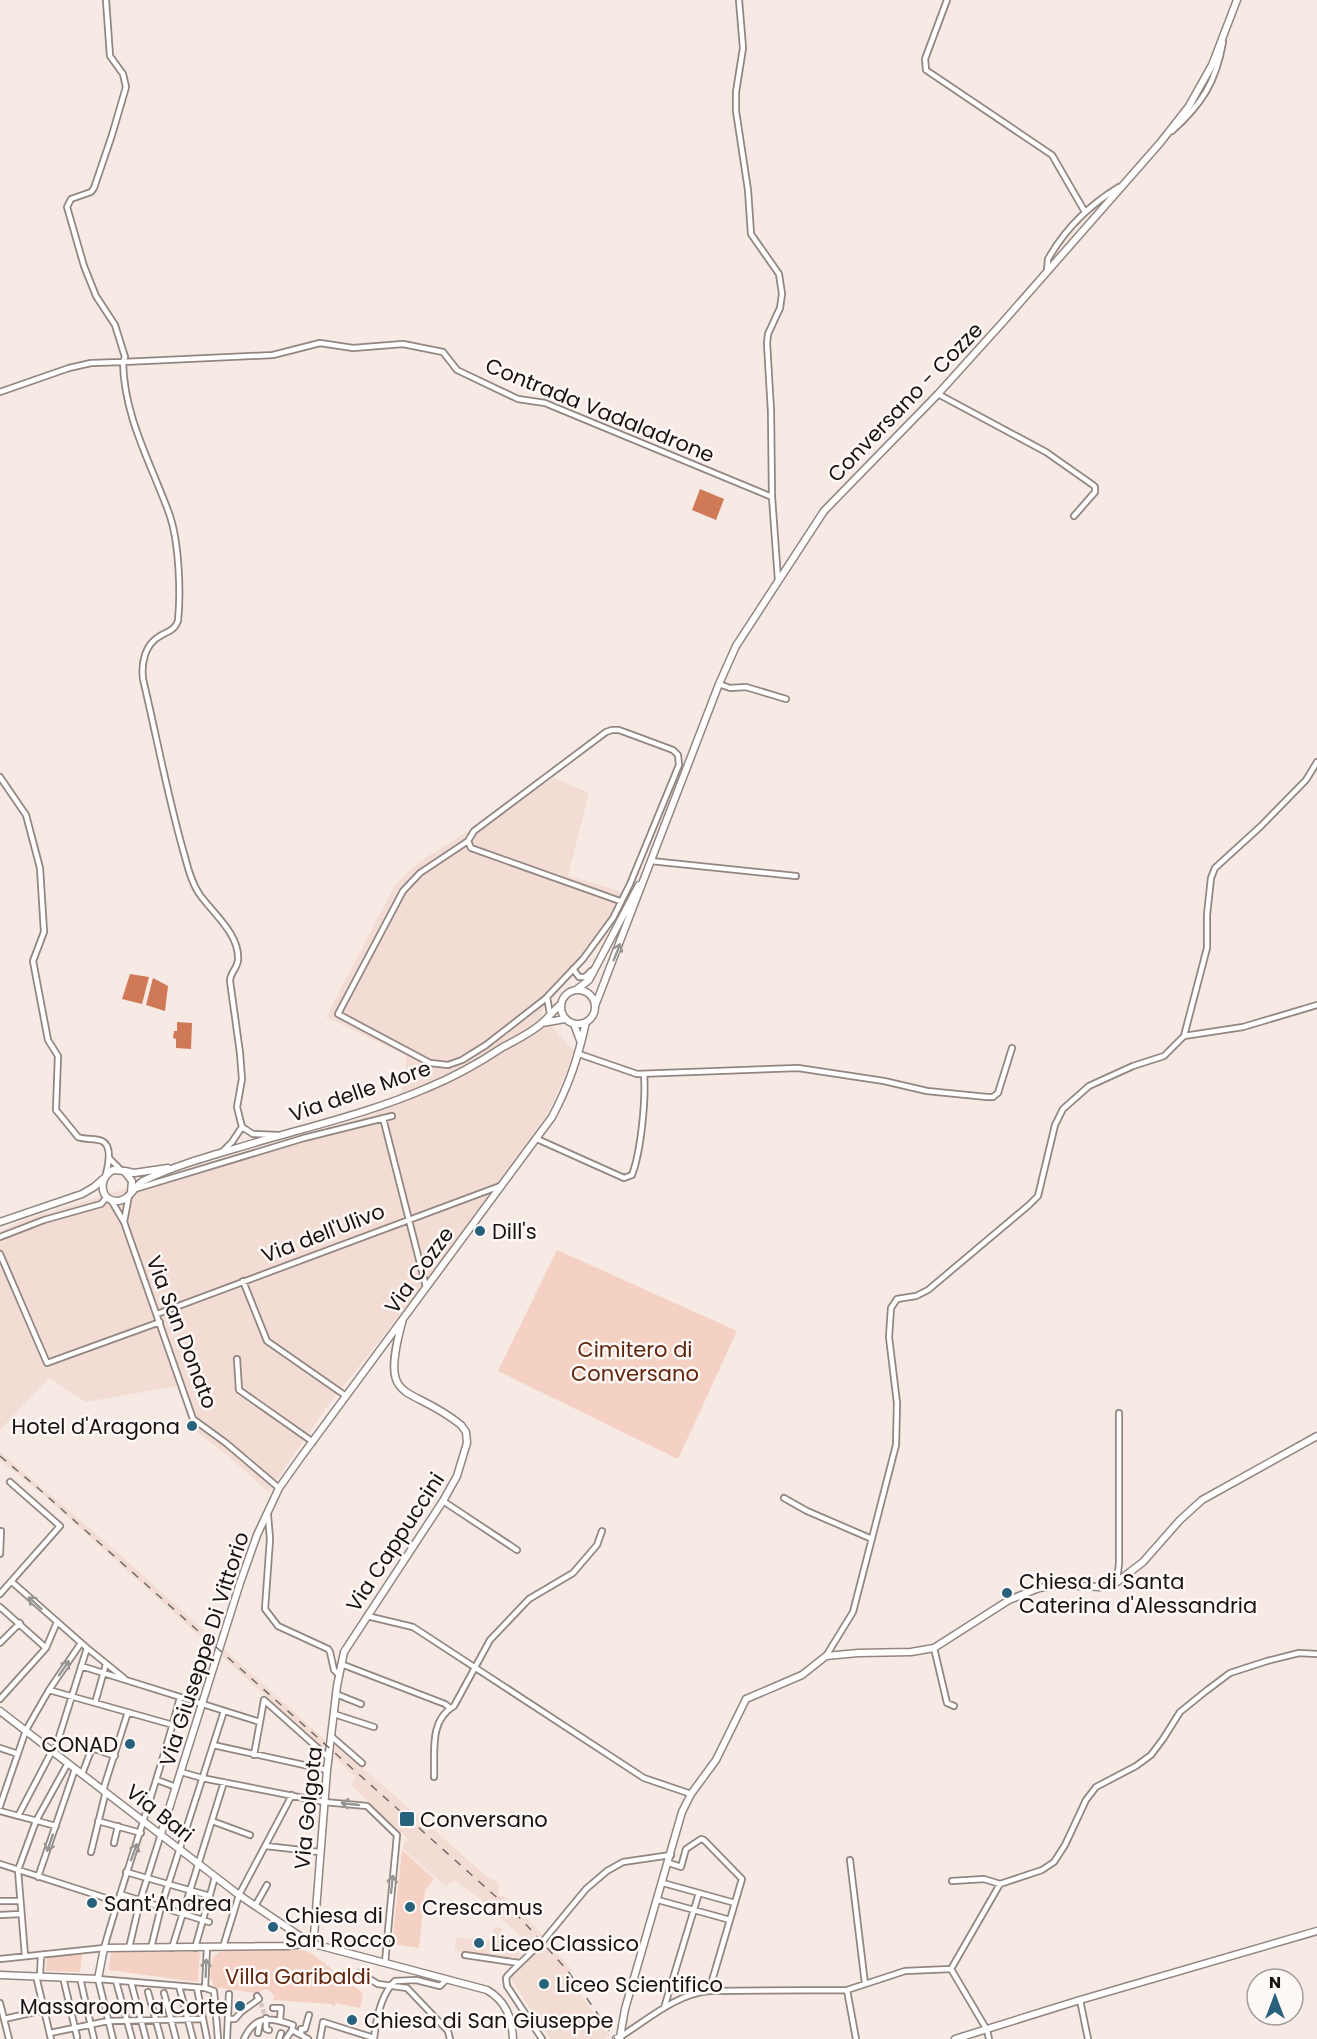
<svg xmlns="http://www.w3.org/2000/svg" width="1317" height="2039" viewBox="0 0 1317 2039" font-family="Poppins,sans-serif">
<rect width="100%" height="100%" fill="#f7e9e3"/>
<path fill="#f2dcd3" d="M554,778L589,793L568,876L617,890L627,899L604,939L540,1013L574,1051L567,1071L549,1111L488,1199L421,1288L326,1408L268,1492L228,1456L193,1429L177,1386L85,1402L49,1378L0,1430V1231L26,1219L376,1113L402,1091L407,1056L326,1017L395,885L419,862Z
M0,1452L115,1550L326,1741L335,1748L336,1744L348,1755L491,1880L493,1879L499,1884L498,1895L505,1897L544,1936L543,1937L572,1970L566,1974L610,2036L605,2039H550L511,1979V1976L542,1947L537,1942L532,1947L479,1898L454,1880L446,1887L419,1863L403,1849V1845L408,1839L350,1784L356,1777L335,1757L334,1754L319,1744L41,1493L0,1460Z
M495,1927L502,1928L499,1942L507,1944L506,1948L520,1950L519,1958L454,1951L457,1937L490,1941Z"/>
<path fill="#f4d1c3" d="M557,1250L737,1331L678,1459L498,1371Z
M402,1850L434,1879L425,1890L419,1948L392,1944Z
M228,1950H303L311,1953L363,1993L360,2008L336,2003L334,2007L331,2004L273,2000L274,1995L267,1989L255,1993L214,1987L210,1976L213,1957L220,1952Z
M111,1952H200L198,1982L109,1970Z
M82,1954L80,1972L46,1971L47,1957Z"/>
<path fill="#d07956" d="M700,489L724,499L716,520L692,510Z
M130,974L149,977L142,1004L122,999Z
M153,978L168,986L165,1011L146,1005Z
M177,1022L192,1023L191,1049L176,1048V1039L173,1038L174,1031H177Z"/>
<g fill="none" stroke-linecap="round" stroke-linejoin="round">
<path stroke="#d6c9c4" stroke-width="4.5" stroke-dasharray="4.5 2" stroke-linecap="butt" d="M261,2003L266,2018"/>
<defs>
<path id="street" d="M739,0L743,48L736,92V111L748,190L751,234L779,274L782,294L780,308L768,334L767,343L771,411L772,497L778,580
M947,0L925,59L926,70L1052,155L1085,212
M1172,131C1202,104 1216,82 1223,42
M1047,271L1048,259L1051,254C1068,226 1091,204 1119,187
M0,392L69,368L91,363L123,362L125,357L115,325L96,296L84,266L67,207L71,199L91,192L94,188L112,135L126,87L123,74L110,56L106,0
M938,394L1046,452L1093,485L1095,487V492L1074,516
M719,684L730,688L746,687L786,699
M612,730H619L673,750L678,755L679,765L630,884L613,918L583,959L545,999L486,1045L462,1060L448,1065L430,1063L338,1014L403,891L420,873L468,841L474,831L606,732Z
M0,777L26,815L40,868L44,932L33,961L48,1040L58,1056L56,1110L78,1137C85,1140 95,1138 102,1141C113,1146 108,1166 106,1174
M468,841L471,848L620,901
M651,861L796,876
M573,969L579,977H585L591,971
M547,997L550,1014
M1184,1036L1243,1027L1317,1005
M579,1054L637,1074L798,1068L884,1081L927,1091L987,1097H993L998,1093L1012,1048
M383,1118L426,1287
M242,1127L237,1107L242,1079L240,1053L230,981C230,973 237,969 238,960C240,935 213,913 200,895C192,884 188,869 185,857C168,799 157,738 143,679C141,663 145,644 160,636C168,631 174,631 178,621C181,592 179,543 170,516C152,465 124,418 123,362L273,355L320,343L353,348L403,344L443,352L457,370L518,399L545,403L772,497
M537,1139L624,1178L632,1175C641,1151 646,1100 644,1074
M222,1152L232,1142L242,1127L253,1134L278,1135
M109,1158L121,1170
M135,1189L304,1138L392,1116
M111,1200L124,1222L193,1419L226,1443L279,1488
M124,1222L129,1195
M0,1237L44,1220L101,1204L107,1197
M0,1254L47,1363L160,1322
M243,1281L267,1341L346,1396
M157,1314L500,1186
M237,1359L239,1390L313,1442
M784,1498L807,1511L872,1539
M443,1501L517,1550
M268,1515L270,1539L265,1609L278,1626L328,1649L330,1652L334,1670L339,1675
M0,1554L1,1531
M12,1582L87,1648L124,1678
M1117,1582L1119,1563V1413
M0,1594L60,1526L10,1482
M0,1607L46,1648
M367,1616L413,1627L644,1778L691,1794
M0,1643L20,1623
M934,1648L947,1703L954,1706
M826,1656L853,1612L896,1445L897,1403L889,1337L891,1308L897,1299L916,1296L928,1290L1029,1205L1038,1196L1055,1125L1063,1109L1089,1086L1133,1066L1164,1056L1184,1036L1207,948V915L1211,878L1215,868L1261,826L1306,780L1317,762
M341,1664L445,1704L450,1708
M81,1666L260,1722
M49,1690L173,1725
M336,1694L361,1704
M0,1699L46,1648L57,1622
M264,1700L329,1758
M95,1703L106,1664
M334,1714L374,1727
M331,1736L362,1763
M213,1745L327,1770
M0,1748L18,1754
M54,1753L87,1648
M254,1755L264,1700
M181,1772L202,1778L324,1802L367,1806L397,1835L385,1963
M82,1774L92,1748L115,1756
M434,1777C435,1752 429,1720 454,1706L490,1640L529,1599L573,1573L597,1545L602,1531
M157,1780L176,1787
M0,1806L26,1730L49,1690L81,1643
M0,1811L56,1826
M18,1816L52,1751
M98,1821L141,1833
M212,1821L250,1835
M114,1843L118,1826
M266,1846L319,1852
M91,1852L105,1795L104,1787L128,1712
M850,1860L865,1984
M669,1863L681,1867L686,1849L701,1839L704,1840L742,1879L709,1991
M0,1864L118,1902
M126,1872L210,1896
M38,1877L75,1769
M952,1881L984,1879L1000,1884
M663,1883L735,1903
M120,1894L209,1922
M658,1900L730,1920
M0,1901H20
M255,1906L267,1885
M0,1915L21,1914
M223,1947L239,1895L292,1795
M129,1948L140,1901L161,1834
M151,1948L161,1907L224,1711
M172,1948L224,1782
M195,1948L215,1877
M465,1955L519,1963
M25,1956L18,1870L36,1821L68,1763
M0,1959L104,1948C128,1864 158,1782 180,1697
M359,1973L378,1984L407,1988L448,2031L450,2039
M36,1976L51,2039
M40,1976L41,1955
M63,1977L77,2037
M80,1978L94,2039
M116,1981L132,2039
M131,1982L146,2039
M179,1986L193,2039
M197,1988L207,2039
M205,1988L207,1947
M847,1990L856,2039
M148,1992L161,2039
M164,1993L176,2039
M1080,2000L1088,2039
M0,2003L9,2039
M273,2008H281L280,2021
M664,2008L699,1893
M266,2018V2029L269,2030
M4,2019L44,2010
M229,2019H235L241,2012L259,1999L257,1996
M50,2033L108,2021L203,2019
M258,2033L260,2021
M301,2034V2029H305L309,2015
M621,2038L620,2037C647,2020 676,1994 709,1991L847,1990L905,1971L951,1969
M113,2039L98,1979L205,1988L214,1991L218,2039
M227,2039L229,1994
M244,2039C256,2013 271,2018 293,2025L292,2030L308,2039
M279,2039L281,2033
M286,2039L292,2030
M320,2039L323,2022L374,2038
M374,2039C376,2020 381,1994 395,1981L416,1980L440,1986L446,1980
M542,2039L507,1986L506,1978L508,1975L543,1941L586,1889L607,1871L623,1862L671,1855
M989,2039L987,2030L951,1969L1000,1884L1042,1870L1054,1862L1065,1845L1086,1800L1096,1787L1136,1766L1151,1755L1163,1739L1180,1712L1206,1691L1230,1673L1267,1661L1299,1653L1317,1654"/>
<path id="secondary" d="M576,990L589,980L639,885
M561 1007a17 17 0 1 1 34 0a17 17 0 1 1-34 0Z
M595,1006L719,684L736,646L824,511L938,394L1003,322L1160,143L1189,106L1212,65L1237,0
M542,1023L565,1019
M574,1024L581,1043
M125,1171L134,1173L168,1168
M131,1193L132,1181L124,1171L113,1170C98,1177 99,1202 118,1201C130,1200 134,1186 143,1181C178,1164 217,1154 254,1143C312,1126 372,1112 427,1088C454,1077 479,1063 503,1047C516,1040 531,1033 542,1023C549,1017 554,1010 561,1004
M0,1222L82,1194L94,1187L103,1179
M0,1711L239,1895L310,1943L487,1990C506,2001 512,2018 513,2039
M161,1834L240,1583L257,1535L279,1488L301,1457L552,1117C569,1085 578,1058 586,1022
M0,1975L98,1979L104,1948L288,1946L310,1943L314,1936L327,1770L337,1686L344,1652L443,1501L457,1476L467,1443L466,1432L461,1425C408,1382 378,1408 403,1319
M616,2039L620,2037L625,2009L682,1812L691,1794L716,1760L746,1699L802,1675L826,1656L858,1653L911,1652L934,1648L1009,1600L1039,1588L1059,1585L1100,1587L1117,1582L1143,1562L1180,1520L1202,1500L1317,1436
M955,2039L1080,2000L1317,1931"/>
</defs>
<use href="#street" stroke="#928681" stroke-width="8"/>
<use href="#secondary" stroke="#928681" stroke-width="9"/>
<use href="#street" stroke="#fff" stroke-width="4.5"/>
<use href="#secondary" stroke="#fff" stroke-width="6"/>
<path stroke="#746b68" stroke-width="1.5" stroke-dasharray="8 8" stroke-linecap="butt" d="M0,1456L39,1489L521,1919L568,1971L615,2039"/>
</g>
<defs><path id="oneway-shaft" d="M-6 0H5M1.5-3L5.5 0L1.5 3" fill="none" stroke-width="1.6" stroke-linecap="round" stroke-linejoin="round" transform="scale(1.5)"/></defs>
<g stroke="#979594">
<use href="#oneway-shaft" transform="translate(617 952) rotate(-68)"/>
<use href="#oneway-shaft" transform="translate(35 1603) rotate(-138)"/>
<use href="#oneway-shaft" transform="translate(64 1668) rotate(-56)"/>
<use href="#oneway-shaft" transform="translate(350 1804) rotate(-174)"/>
<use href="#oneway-shaft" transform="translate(50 1843) rotate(109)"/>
<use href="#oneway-shaft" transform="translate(134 1852) rotate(-70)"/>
<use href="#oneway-shaft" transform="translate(392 1884) rotate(-84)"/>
<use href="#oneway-shaft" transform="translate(206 1968) rotate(-88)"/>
</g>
<g fill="#28617b" stroke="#fef8f6" stroke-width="2">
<circle cx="480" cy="1231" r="6"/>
<circle cx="192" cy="1426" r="6"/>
<circle cx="1007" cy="1593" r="6"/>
<circle cx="130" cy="1744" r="6"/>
<rect x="399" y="1811" width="16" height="16" rx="3"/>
<circle cx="92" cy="1903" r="6"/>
<circle cx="410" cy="1907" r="6"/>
<circle cx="273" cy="1927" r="6"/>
<circle cx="479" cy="1943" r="6"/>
<circle cx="544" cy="1984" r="6"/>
<circle cx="240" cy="2006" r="6"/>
<circle cx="352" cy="2020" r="6"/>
</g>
<g text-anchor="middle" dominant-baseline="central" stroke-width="5" stroke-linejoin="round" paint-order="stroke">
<g font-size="21" fill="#181312" stroke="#fef8f6">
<text transform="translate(905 402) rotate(-46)">Conversano - Cozze</text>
<text transform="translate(600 410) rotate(22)">Contrada Vadaladrone</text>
<text transform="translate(360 1091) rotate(-19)">Via delle More</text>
<text transform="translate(323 1233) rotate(-21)">Via dell'Ulivo</text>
<text transform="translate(419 1270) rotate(-54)">Via Cozze</text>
<text transform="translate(182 1332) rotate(69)">Via San Donato</text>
<text transform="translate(395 1542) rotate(-57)">Via Cappuccini</text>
<text transform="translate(204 1649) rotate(-72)">Via Giuseppe Di Vittorio</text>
<text transform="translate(308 1808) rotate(-84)">Via Golgota</text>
<text transform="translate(160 1813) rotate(38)">Via Bari</text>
</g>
<g font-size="21" fill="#181312" stroke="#fef8f6" text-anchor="start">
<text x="492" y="1231">Dill's</text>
<text x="180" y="1426" text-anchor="end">Hotel d'Aragona</text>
<text x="1019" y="1581">Chiesa di Santa<tspan x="1019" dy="24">Caterina d'Alessandria</tspan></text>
<text x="118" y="1744" text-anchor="end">CONAD</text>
<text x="420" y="1819">Conversano</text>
<text x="104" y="1903">Sant'Andrea</text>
<text x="422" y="1907">Crescamus</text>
<text x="285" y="1915">Chiesa di<tspan x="285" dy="24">San Rocco</tspan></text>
<text x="491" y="1943">Liceo Classico</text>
<text x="556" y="1984">Liceo Scientifico</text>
<text x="228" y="2006" text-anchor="end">Massaroom a Corte</text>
<text x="364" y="2020">Chiesa di San Giuseppe</text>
</g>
<g font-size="21" fill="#5f260d" stroke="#fef8f6">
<text x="635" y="1349">Cimitero di<tspan x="635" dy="24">Conversano</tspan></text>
<text x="298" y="1976">Villa Garibaldi</text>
</g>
</g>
<g transform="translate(1275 1997)"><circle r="28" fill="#fef8f6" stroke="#a29c9b" stroke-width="1.5"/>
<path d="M0-4.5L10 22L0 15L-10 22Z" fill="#28617b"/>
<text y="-9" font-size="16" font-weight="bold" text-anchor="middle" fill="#181312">N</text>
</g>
</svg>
